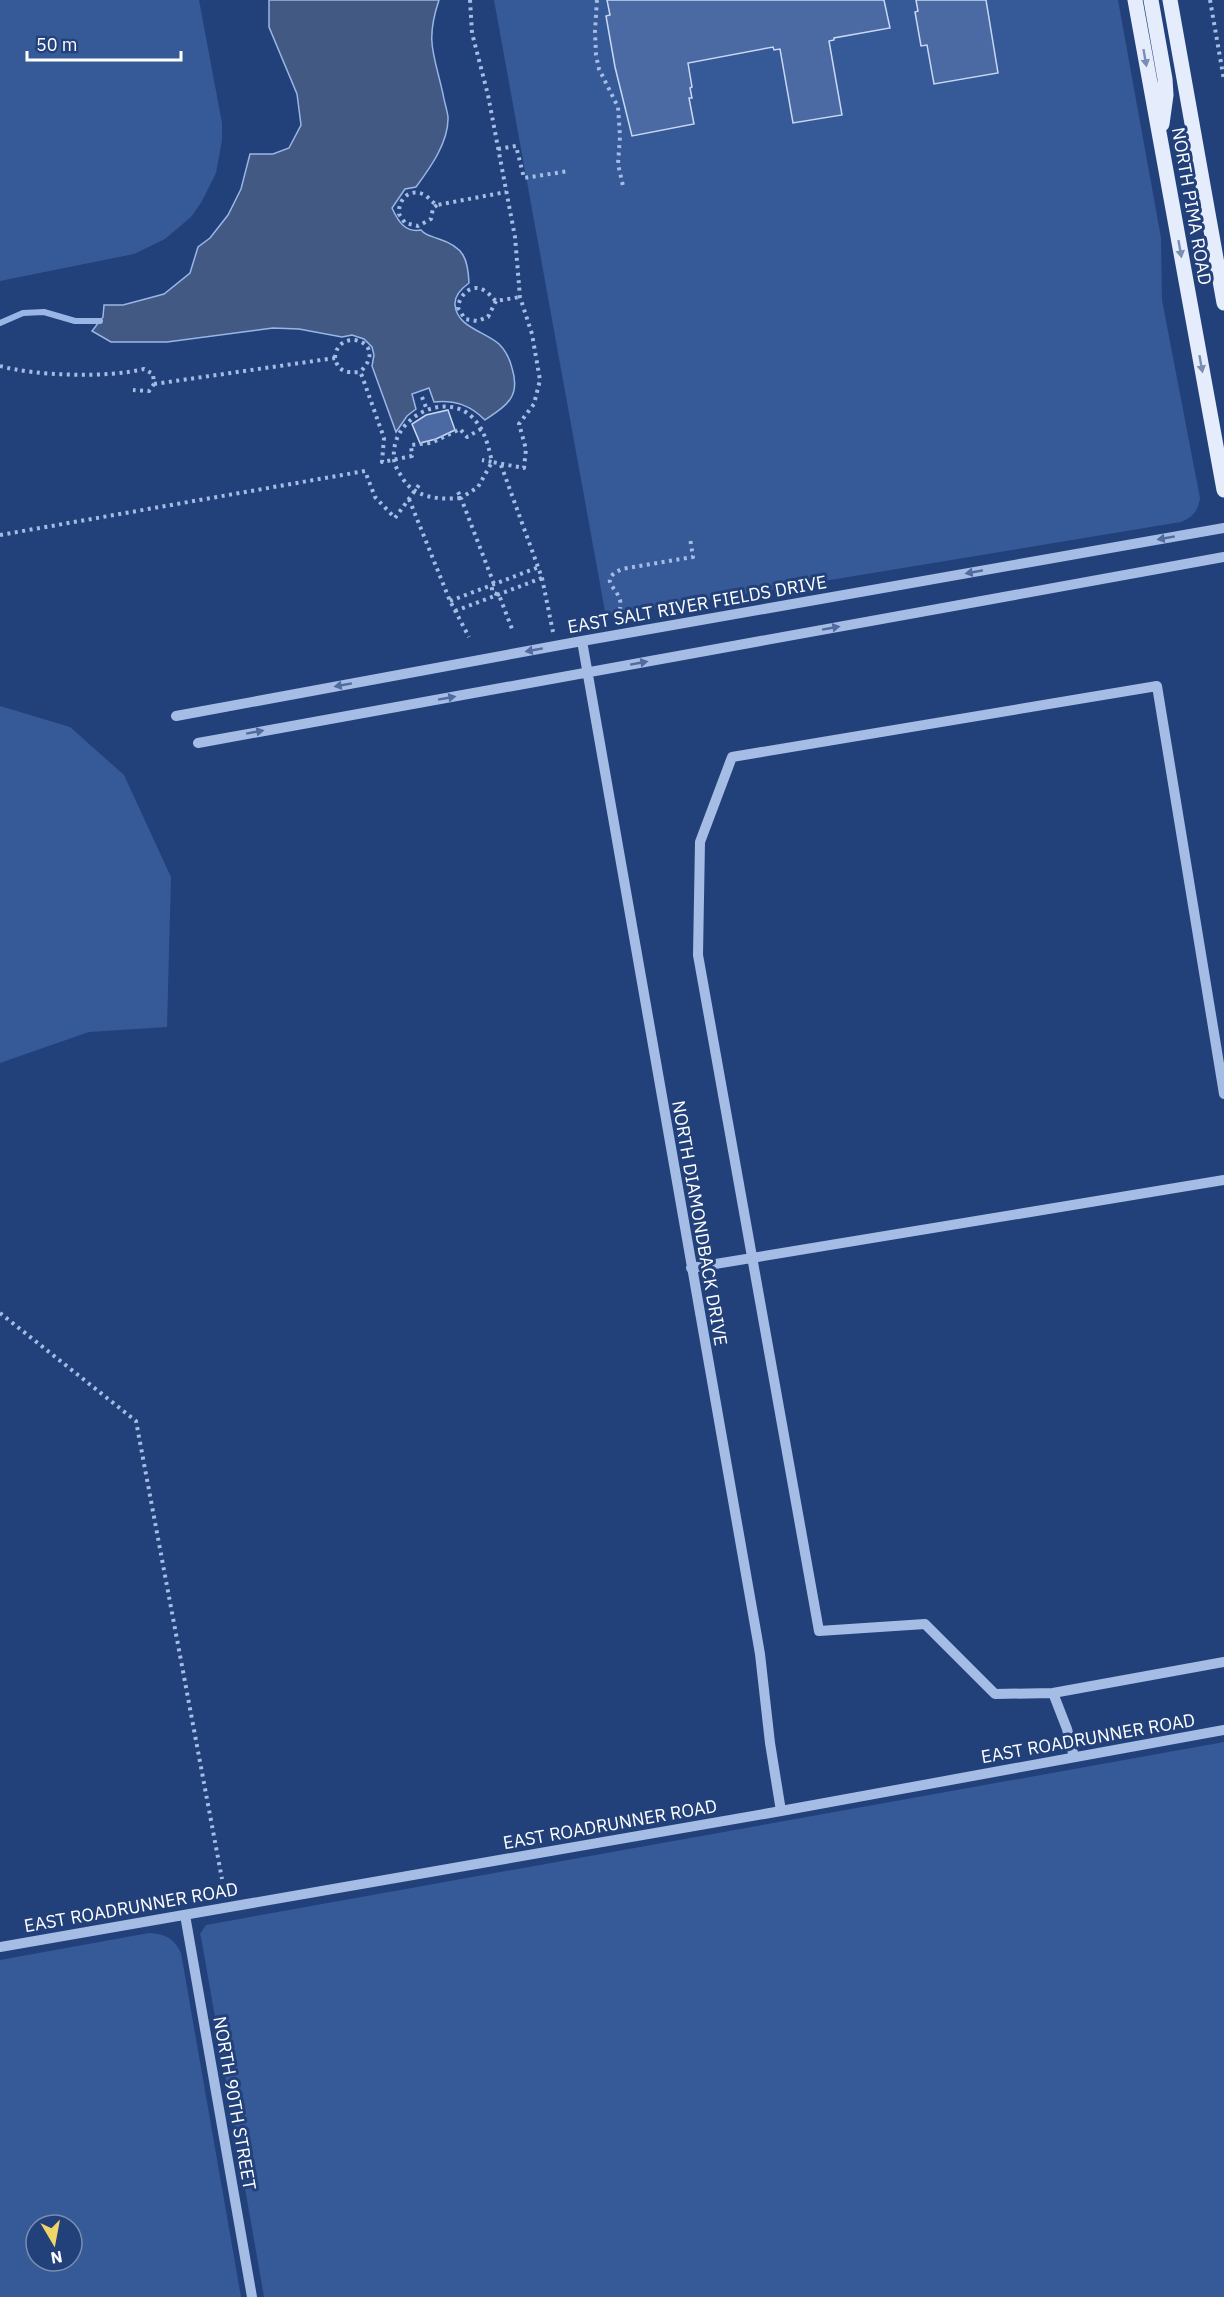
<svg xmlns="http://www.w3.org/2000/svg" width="1224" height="2297" viewBox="0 0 1224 2297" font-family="'IBM Plex Sans',sans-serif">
<rect width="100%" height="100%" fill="#22417a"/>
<path fill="#365998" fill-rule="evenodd" d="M0,0H199L222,123V140L216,173L201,203L191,217L165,239L134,254L0,281Z
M494,0H1118L1161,238L1162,300L1200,498C1198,511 1193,517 1181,522L606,617Z
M0,706L70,727L124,775L171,877L167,1027L89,1032L0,1063Z
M1224,1742V2297H264L201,1937L200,1934L206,1925Z
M149,1933C165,1934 174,1938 181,1953L241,2297H0V1960ZM36,2225H72V2261H36Z"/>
<path fill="#425983" stroke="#99b6e6" stroke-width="1.5" d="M269,0H439C425,42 434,53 443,94C444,101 447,109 448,117C449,142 430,168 416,187L405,189L392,208C398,221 405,233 421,230C426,236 432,236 439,239C464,247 468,259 469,283C462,288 454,295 455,305C457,327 484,331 499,344C505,350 510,360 512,368C521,397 507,405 485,420C470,405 455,400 434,402L429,388L412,394L416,409L407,416L396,432L372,366L374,355L372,347L364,339L352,335L342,337L299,329L273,328L167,342H111L92,331L103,317L104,305H123L164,294L190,273L198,247L210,238L228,215L241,189L250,154H273L289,148L301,125L297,94L269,27Z"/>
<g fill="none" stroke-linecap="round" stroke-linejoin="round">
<path stroke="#99b6e6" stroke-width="6" d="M0,323L23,313L44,312L75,321H100"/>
</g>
<path fill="#4b6aa3" stroke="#c8d8f4" stroke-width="1.5" d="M607,0H884L890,28L834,38V40L829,41L842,115L793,123L780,49L774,50L773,47L688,63L692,87L690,88L692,98H689L694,124L632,136L615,67L606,16L610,15Z
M916,0H986L998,73L934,84L927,45L921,46L915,12L918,11Z
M448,410L455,430L436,439L420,443L412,424L426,415Z"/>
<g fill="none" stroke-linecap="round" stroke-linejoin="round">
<path stroke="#a5bce5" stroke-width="4" stroke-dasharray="3 4.5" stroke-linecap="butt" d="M470,0L472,33L488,95L515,237L520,297L532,334L540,380L534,404L519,424L526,449L524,468L492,462L478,487L461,498L494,584L492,586V592L499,595L512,629
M597,0L595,31L596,55L599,69L618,107L620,136L618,164L623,186
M1210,0L1224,80
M498,149L516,146L524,178L569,171
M437,205L433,208L431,219L418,226L405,223L399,214C398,200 409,187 425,195C429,198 432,202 437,205L506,192
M496,301L488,317L477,321L465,319L458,308C459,295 472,282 485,291C490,294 492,298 496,301L520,297
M335,358C337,325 391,342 360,372
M0,366C35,376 108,378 144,369L153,374L154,384L149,391L133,390
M154,384L335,358C338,372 347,373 360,372L362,376L384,438L382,462L412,456L411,445L431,443L460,429L467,437L481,429
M422,397L427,410
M501,465L542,578L553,632
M458,492L461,498C440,500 415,498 403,479C399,472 394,466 394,458C390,416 452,386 478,424C486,435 489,449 492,462L482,460
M409,499L450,601L469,637
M0,535L365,471L375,497L395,518L419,485
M450,601L539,567
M620,610C620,607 621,604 620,600C616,586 598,580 622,569L693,557L690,538
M455,611L542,578
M0,1313L136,1421L222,1879"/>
<path stroke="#a5bce5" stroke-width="10" d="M582,641L760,1654L770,1743L781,1811
M176,716L582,641L1224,528
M198,743L1224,557
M691,1268L1224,1180
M1053,1693L1224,1662
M1074,1757L1067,1729L1053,1693L995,1694L925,1624L819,1631L698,955L700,842L732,757L1157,686L1224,1094
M185,1915L252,2297
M0,1947L781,1811L1224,1730"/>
<path stroke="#e5ecfc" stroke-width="15" d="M1135,0L1224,490
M1151,0L1165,79L1166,95L1162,124
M1170,0L1224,303"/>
</g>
<defs><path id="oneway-solid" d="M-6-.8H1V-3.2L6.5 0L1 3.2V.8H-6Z" transform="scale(1.5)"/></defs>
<g fill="#7a8eb4">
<use href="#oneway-solid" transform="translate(1145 58) rotate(80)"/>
<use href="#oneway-solid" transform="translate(1180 249) rotate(80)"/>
<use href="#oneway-solid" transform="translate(1201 364) rotate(80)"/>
</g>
<g fill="#506c9f">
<use href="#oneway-solid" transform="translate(1166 538) rotate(170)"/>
<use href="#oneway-solid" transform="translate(974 572) rotate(170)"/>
<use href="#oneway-solid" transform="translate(831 628) rotate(-10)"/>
<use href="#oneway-solid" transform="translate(534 650) rotate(170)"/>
<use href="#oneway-solid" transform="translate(639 663) rotate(-10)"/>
<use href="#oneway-solid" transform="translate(343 685) rotate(170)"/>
<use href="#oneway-solid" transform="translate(447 698) rotate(-10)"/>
<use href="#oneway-solid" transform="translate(255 732) rotate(-10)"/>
</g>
<g text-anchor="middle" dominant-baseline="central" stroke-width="6" stroke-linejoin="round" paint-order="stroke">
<g font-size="18" fill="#fff" stroke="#22417a">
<text transform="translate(1192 206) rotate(80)">NORTH PIMA ROAD</text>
<text transform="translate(697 604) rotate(-10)">EAST SALT RIVER FIELDS DRIVE</text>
<text transform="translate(700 1223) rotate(80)">NORTH DIAMONDBACK DRIVE</text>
<text transform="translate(1088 1738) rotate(-10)">EAST ROADRUNNER ROAD</text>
<text transform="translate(610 1824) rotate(-10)">EAST ROADRUNNER ROAD</text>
<text transform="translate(131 1907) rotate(-10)">EAST ROADRUNNER ROAD</text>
<text transform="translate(235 2103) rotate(80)">NORTH 90TH STREET</text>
</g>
</g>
<g transform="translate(54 2243) rotate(170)"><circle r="28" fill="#22417a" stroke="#7a8daf" stroke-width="1.5"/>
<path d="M0-4.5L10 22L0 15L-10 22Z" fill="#f0d568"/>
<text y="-9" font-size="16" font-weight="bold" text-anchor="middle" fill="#ffffff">N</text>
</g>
<path d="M27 51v9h154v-9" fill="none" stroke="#ffffff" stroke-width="3"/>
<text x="36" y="51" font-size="18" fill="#ffffff" stroke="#22417a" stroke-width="4.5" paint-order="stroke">50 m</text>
</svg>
